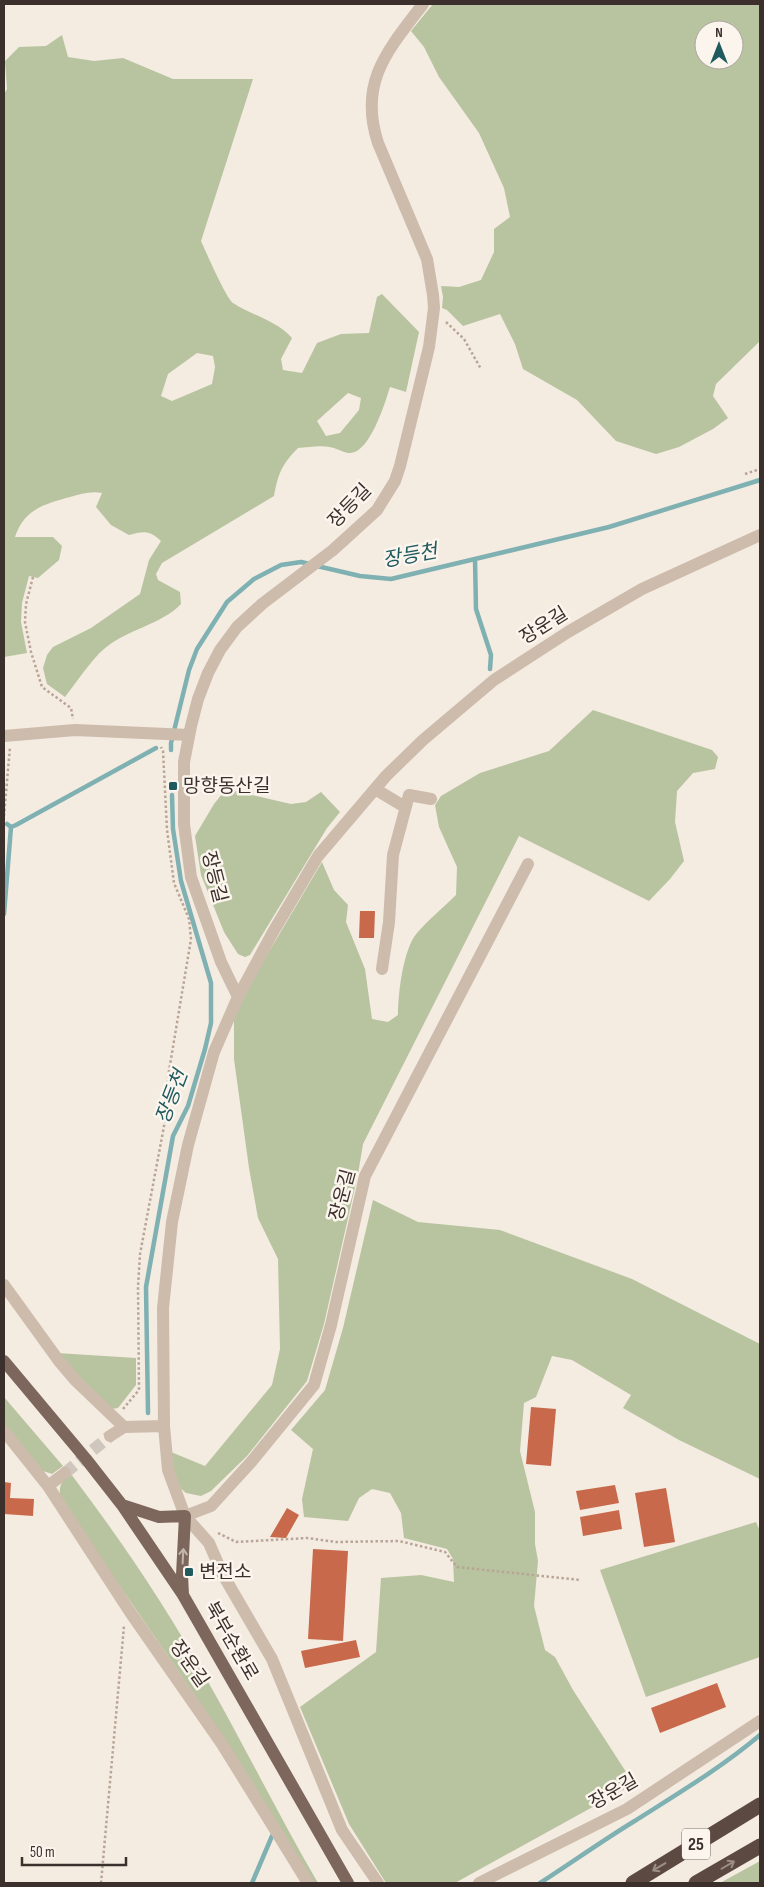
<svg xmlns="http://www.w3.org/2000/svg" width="764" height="1887" viewBox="0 0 764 1887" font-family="'Sofia Sans Condensed','Noto Sans KR',sans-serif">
<rect width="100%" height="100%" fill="#f4ebe1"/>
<path fill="#b8c4a0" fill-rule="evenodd" d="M433,4H760V341L716,384L713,396L728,418L713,429L679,447L656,454L616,441L577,400L523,369L515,344L500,314L463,326L447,310L442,308L443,297L441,286L459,287L481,280L494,252V229L510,217L504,188L479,133L439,77L424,47L411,31ZM704,30H734V60H704Z
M62,35L68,57L94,61L123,58L173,79H253L201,241C206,252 226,298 233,303C253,316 276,320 292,338L281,359L283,370L302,373L317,343L341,334L369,333L377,297L382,294L419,332L406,392L390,387C385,403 369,456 348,453C342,452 336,448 330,447C320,445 308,447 298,448C282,464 278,474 274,496L162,563L156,574L158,580L180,592L181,604C161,625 127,629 104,649C92,659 76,683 65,697L47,684L43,668L47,655L53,647L91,628L140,594L149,560L161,541C150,530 143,531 129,535L111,525L96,507L102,493C90,491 81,494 70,497C45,504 24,509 15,537H53L62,546L59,560L38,578L29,576L22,603L21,622L27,653L4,657V94L7,89L5,61L19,47L46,46ZM197,353L213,356L215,367L212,384L172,401L161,396L168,374ZM348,393L361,398L359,410L340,433L326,436L317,421Z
M593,710L712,750L718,757L715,769L693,773L677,791L675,822L684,861L670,879L649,901L519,836L363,1144L358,1174L324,1324L307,1381L247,1456L211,1491L201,1496L186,1493L178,1486L172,1471L171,1452L205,1466L272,1385L280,1349L278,1259L258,1218L249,1168L234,1059V1020L241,999L322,862L334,890L348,905L346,922L365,969L372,1019L388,1022L398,1015C398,995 403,949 417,933C429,919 443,908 456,895L457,867L439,827L435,805L441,796L480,773L549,751Z
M226,789L291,804L306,802L321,792L340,812L327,828L250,955L245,957L238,954L224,932L201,875L195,836L214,804Z
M373,1200L418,1222L500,1230L632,1279L760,1344V1479L679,1440L623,1408L631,1395L572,1360L552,1356L536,1397L524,1403L520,1451L535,1512V1544L538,1561L534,1606L545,1650L555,1657L573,1690L630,1778L627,1788L455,1883H386L349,1824L300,1707L376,1652L381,1578L421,1575L454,1582L453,1559L447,1549L404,1538L401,1513L390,1493L372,1489L359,1498L348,1521L304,1517L302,1499L313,1449L291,1430L325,1390L343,1328Z
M57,1353L136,1358V1385L118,1408L111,1409Z
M4,1397L63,1466L52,1474L40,1470L4,1424Z
M71,1474C121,1540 167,1608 207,1680C245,1747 279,1816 318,1883H312L205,1710L60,1499C59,1487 60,1481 71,1474Z
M756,1522L760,1531V1657L646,1697L600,1570Z
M760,1861V1883H720Z"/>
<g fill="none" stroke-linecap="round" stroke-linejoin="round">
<path stroke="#7fb0b2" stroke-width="4.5" d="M475,559L476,609L491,655L490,669
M317,566L360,576L391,579L609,527L760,480
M171,750V743L189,670L197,649L227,602L254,579L281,565L301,562L310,564
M7,824L11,827L16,825L156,748
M4,914L11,827
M148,1413L146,1287L173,1136L188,1106L205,1049L211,1023V983L181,881L173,829L172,795
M252,1883L272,1836
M540,1883C571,1863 602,1841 633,1822C677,1794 721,1768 760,1735"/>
</g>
<path fill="#c8694b" d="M360,911H375L374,938H359Z
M531,1407L556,1409L551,1466L526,1464Z
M4,1482L11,1483L10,1498L34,1499L33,1516L4,1514Z
M615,1485L619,1503L580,1510L576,1491Z
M666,1488L675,1542L644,1547L635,1493Z
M287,1508L299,1515L286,1538L270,1537Z
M619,1510L622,1529L583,1536L580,1517Z
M313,1549L348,1551L343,1641L308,1639Z
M356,1640L360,1657L305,1668L301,1651Z
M717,1683L726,1707L660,1733L651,1708Z"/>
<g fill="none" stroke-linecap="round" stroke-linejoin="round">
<path stroke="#cfc6bd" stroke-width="12" stroke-dasharray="12 6" stroke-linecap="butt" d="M65,1473L110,1436"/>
<path stroke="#b9a596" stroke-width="2.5" stroke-dasharray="2.5 2.5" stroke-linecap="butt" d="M446,322L464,339L481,369
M745,474L760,469
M33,577L26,604L25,622L31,652L42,687L71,708L73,719
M4,816L10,747
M123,1409L139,1390L138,1287L140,1254L168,1105V1077L191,939L189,919L174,883L167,830L163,751L161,747
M218,1533L236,1542L307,1538L336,1542L399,1541L445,1552L457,1567L580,1580
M101,1883L124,1626"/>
<path stroke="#cdbbac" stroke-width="12" d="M4,736L75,730L189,735
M375,789L405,807
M382,969L389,922L393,855L409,795L431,799
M238,997L221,962L191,877L184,824V762L191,726L198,699L208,673L220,650L237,627L262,604L333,550L377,510L395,481L400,466L429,347L434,308L433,295L427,259L378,143C358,82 388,50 423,4
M4,1285L59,1361L76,1381L124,1427
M4,1431L48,1486L130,1612L222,1744L308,1883
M110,1436L124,1427L164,1426
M48,1486L65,1473
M185,1516L211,1506L252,1461L314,1385L331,1325L365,1176L528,864
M378,1883L342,1830L272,1659L222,1573L209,1543L185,1516L168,1470L164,1426L163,1308L172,1222L188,1145L214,1052L238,997L273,932L318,856L386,776L423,740L494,680L568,632L642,589L760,535
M479,1883L627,1809L760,1721"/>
<path stroke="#7d675c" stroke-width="12" d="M4,1361L86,1459L122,1505L183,1595L348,1883
M122,1505L159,1517L185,1516L182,1575L183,1595"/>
<path stroke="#5c4a42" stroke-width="15" d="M633,1883L760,1805
M696,1883L760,1846"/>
</g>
<defs><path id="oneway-shaft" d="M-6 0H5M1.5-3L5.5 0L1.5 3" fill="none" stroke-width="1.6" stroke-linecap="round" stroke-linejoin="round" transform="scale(1.25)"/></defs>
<use stroke="#c2b5ac" href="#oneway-shaft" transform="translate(183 1556) rotate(-87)"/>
<g stroke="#9c8e87">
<use href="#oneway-shaft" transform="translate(728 1865) rotate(-30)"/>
<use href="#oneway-shaft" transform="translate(659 1867) rotate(149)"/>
</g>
<g fill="#1f5a5e" stroke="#fbf5ee" stroke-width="2">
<rect x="168" y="781" width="10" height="10" rx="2.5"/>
<rect x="184" y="1567" width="10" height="10" rx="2.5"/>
</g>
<g text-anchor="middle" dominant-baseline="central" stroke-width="5" stroke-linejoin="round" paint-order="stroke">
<rect fill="#fbf5ee" stroke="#756b66" stroke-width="1" x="682" y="1828.5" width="28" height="31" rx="4"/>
<g font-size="18" font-weight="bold" fill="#3b302b">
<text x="696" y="1844">25</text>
</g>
<g font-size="19" fill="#3b302b" stroke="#fbf5ee">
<text transform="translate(350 506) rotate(-46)">장등길</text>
<text transform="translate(544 626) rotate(-32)">장운길</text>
<text transform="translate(214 877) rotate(76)">장등길</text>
<text transform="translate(343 1195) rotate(-75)">장운길</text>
<text transform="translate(231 1641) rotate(60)">북부순환로</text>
<text transform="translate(189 1664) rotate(55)">장운길</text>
<text transform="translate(614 1792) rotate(-30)">장운길</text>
</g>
<g font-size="19" fill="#3b302b" stroke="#fbf5ee" text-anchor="start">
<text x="183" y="786">망향동산길</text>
<text x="199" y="1572">변전소</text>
</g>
<g font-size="20" font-style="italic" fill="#1f5a5e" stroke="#fbf5ee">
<text transform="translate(410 556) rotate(-10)">장등천</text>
<text transform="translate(172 1097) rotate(-69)">장등천</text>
</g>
</g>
<rect width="764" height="1887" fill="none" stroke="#3b302b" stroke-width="10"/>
<g transform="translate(719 45)"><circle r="24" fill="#fbf5ee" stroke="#aea6a0"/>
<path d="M0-4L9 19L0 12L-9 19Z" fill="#1f5a5e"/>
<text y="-8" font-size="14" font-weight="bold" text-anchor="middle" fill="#3b302b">N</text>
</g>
<path d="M22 1857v8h104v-8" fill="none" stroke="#3b302b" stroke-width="2.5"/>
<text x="30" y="1857" font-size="15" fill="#3b302b" stroke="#fbf5ee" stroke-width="4" paint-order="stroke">50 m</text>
</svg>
